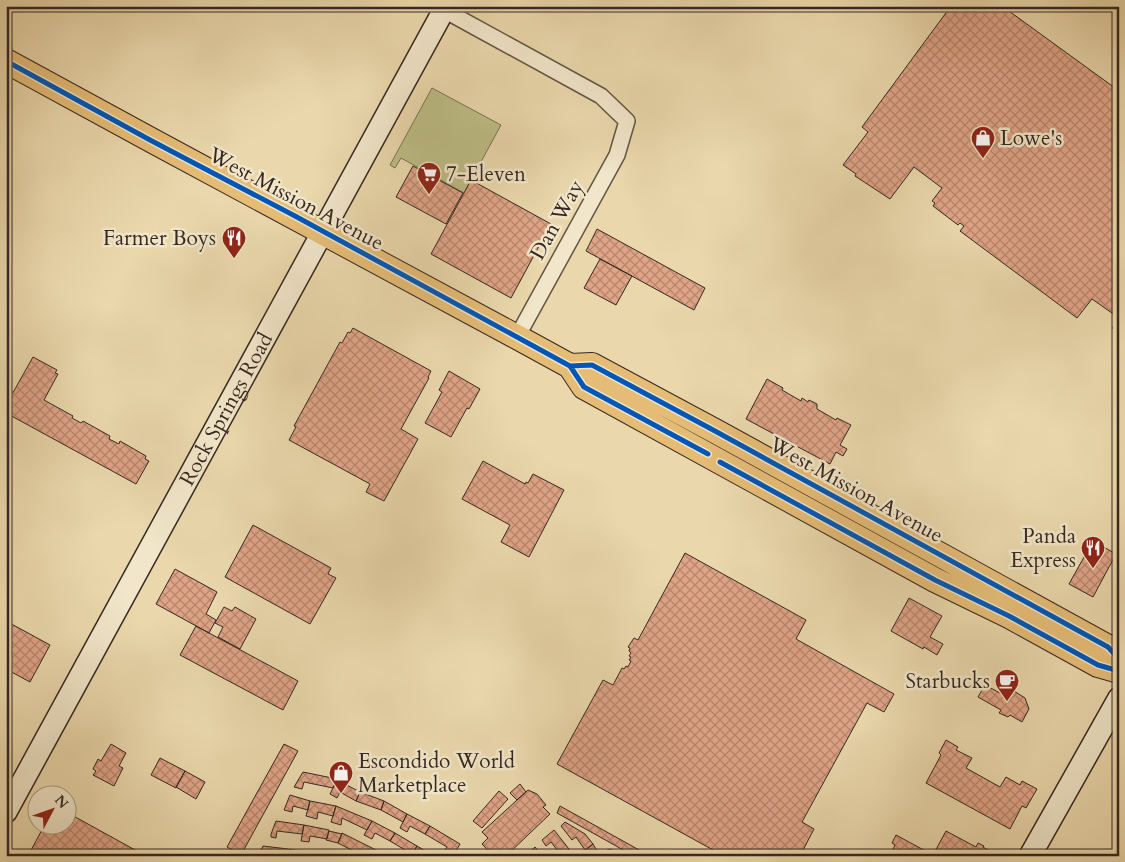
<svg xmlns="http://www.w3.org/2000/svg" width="1125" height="862" viewBox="0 0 1125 862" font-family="Cardo,serif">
<defs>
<pattern id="building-cross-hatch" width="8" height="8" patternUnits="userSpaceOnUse" patternTransform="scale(1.25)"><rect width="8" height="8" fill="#e0a487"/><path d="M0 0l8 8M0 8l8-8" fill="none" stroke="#b6866e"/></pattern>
</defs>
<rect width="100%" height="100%" fill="#ead8ac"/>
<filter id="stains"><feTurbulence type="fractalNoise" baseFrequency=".004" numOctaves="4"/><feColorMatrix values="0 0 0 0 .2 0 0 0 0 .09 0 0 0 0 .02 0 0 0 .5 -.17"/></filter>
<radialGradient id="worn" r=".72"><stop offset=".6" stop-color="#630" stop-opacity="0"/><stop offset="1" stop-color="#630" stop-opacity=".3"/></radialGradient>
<path fill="#bdbd85" stroke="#7a7253" d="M432,88L501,125L464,193L401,158L395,168L390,165Z"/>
<path fill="url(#building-cross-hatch)" stroke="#362821" d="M951,6H1002L1115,88L1114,90L1119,93V318L1092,299L1077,318L960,231L964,226L960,223L958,225L933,206L935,203L932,201L942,188L914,167L890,199L855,176L856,174L843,165L868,132L862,127Z
M413,166L463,193L446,224L396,197Z
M471,180L551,224L511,298L431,254Z
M597,229L705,288L694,310L586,251Z
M600,259L632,276L616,305L584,288Z
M1119,319V332L1112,328Z
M353,328L431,371L428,377L429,378L401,429L418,439L384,501L366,492L370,484L289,440L296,427L294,426L340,342L342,343L348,332L350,333Z
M33,357L57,370L55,373L58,374L44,400L73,416L72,418L81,423L83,421L110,436L109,439L119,444L120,441L146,456L145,459L149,461L136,484L6,413V405Z
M449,371L480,389L469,409L467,408L451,437L425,423L442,392L439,390Z
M767,379L783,388L782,390L801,401L802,398L808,402L809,400L817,404V409L836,420L837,418L851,425L840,445L847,449L843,456L836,452L830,464L746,419Z
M483,461L525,484L526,482L528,483L533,474L564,490L529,557L501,542L510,525L462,499Z
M253,525L331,568L328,574L336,578L310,624L225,577Z
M1093,541L1116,554L1093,597L1069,584Z
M685,553L806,620L796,639L894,694L884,712L867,703L802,822L814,829L800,856H724L557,764L603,680L613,685L622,668L624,669L626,666L628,667L631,661L629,660L631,657L629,656L631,653L629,651L630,648L628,647L634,638L638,640Z
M175,569L217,592L206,614L216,620L209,633L156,604Z
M909,598L942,616L930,637L943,644L937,655L924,647L923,649L891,631Z
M224,607L232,611L235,607L256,619L240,649L218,637L223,627L215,623Z
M6,621L50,645L30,682L6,669Z
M196,626L298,681L283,710L180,655Z
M985,685L1002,694L1006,686L1025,698L1029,709L1022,722L1010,715L1008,717L999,713L1001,710L978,697Z
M946,740L958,747L956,750L972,758L966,768L1000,787L1006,777L1020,785L1022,781L1037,789L1026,808L1022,806L1010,829L926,783L941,755L939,753Z
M111,744L126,753L119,766L123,768L114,786L93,775L96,771L93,769L98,759L101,761Z
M284,744L298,751L241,855L227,847Z
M160,758L185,771L176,788L151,775Z
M185,771L205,782L196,799L176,787Z
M303,772L337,779L333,788L304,782L302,789L294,787Z
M337,780L360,792L356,801L340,792L337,798L330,794Z
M520,784L526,792L517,800L510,793Z
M528,790L537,794L546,805L543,807L550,814L506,856H493L482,844L488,838L482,832Z
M499,791L508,799L482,828L473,821Z
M360,792L384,801L381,810L356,801Z
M290,795L310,801L308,810L293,806L292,812L284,810Z
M310,801L336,806L333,816L318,812L317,819L306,816Z
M384,801L407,814L403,822L381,810Z
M336,806L372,821L367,830L342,818L341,825L331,822Z
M560,806L650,856H634L557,813Z
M68,813L146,856H28L45,824H68Z
M407,814L430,826L425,834L410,826L407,832L400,828Z
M276,821L304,825L302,834L277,831L276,838L271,837V834Z
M372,821L395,833L390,841L375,833L372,839L364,835Z
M565,822L585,834L593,844L585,850L576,837L572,840L561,826Z
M304,825L329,830L327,839L310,836L309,842L301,841Z
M430,826L460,844L453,856H449L443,853L447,847L425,834Z
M554,830L569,849L561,855L551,842L546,846L542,840Z
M329,831L342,834L338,843L326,840Z
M946,831L976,847L978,843L984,846L983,847L993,853L994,856H890L895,845L892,843L896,835L933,855Z
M342,833L378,851L375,856H363L338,843Z
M395,833L417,846L412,854L390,841Z
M593,844L600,856H581V854Z
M263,846L288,849L287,856H258Z
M417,846L434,856H415L412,854Z
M535,847L542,856H525Z
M289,849L327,855L288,856Z
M610,849L612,850L622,856H610L607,850Z"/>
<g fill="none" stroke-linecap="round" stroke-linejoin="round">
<defs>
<path id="street" d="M444,10L601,96L627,121L617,155L517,337"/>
<g id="secondary">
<path id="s1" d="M6,812L446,6"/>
<path d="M1030,856L1119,698"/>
</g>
<path id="primary" d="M6,61C175,154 346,244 515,336
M517,337L570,366L584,387L935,580L1009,616L1098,665L1119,671
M570,366L592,365L715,431L1108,647L1119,659"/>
</defs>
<use href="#street" stroke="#635444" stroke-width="18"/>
<use href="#secondary" stroke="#362821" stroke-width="24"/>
<use href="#primary" stroke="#362821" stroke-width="26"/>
<use href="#street" stroke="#f1e6c9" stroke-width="15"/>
<use href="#secondary" stroke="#f1e6c9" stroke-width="21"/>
<use href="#primary" stroke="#e5bc76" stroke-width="24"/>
<defs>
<path id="cycleway" d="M6,61L150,140L295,216L570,366L584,387L708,454
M570,366L592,365L715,431L1108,647L1119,659
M720,462L935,580L1009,616L1098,665L1119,671"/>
</defs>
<use href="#cycleway" stroke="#f1e6c9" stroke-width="8"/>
<use href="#cycleway" stroke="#0057b8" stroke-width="5"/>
</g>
<defs>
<symbol id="shop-pin" viewBox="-11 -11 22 30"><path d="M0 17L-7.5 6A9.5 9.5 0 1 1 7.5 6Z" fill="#8f2418" stroke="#f1e6c9"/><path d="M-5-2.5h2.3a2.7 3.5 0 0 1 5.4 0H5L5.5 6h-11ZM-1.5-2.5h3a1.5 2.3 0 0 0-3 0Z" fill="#fff"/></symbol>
<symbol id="supermarket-pin" viewBox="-11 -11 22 30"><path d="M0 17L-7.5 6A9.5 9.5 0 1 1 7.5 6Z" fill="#8f2418" stroke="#f1e6c9"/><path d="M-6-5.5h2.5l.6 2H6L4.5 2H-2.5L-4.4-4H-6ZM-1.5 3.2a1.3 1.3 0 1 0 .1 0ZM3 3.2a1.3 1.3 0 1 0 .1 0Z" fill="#fff"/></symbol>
<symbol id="restaurant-pin" viewBox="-11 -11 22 30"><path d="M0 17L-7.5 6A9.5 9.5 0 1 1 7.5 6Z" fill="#8f2418" stroke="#f1e6c9"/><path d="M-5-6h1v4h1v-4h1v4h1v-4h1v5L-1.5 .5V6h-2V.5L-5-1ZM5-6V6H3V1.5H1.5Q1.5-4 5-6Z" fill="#fff"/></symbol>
<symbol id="cafe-pin" viewBox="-11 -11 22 30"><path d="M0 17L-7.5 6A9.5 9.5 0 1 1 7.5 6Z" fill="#8f2418" stroke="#f1e6c9"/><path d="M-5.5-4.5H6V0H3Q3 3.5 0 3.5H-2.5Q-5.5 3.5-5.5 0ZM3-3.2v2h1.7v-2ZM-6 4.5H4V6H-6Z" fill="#fff"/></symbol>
</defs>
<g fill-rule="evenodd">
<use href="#shop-pin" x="969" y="124" width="28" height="38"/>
<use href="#supermarket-pin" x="415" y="160" width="28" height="38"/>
<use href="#restaurant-pin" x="220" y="224" width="28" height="38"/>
<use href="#restaurant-pin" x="1079" y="534" width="28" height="38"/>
<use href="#cafe-pin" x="993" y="667" width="28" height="38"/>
<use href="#shop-pin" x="327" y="759" width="28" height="38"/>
</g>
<g text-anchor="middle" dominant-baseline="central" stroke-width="5" stroke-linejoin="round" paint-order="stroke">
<g font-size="21" fill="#362821" stroke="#f1e6c9" text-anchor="start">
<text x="1000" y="138">Lowe's</text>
<text x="446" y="174">7-Eleven</text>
<text x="216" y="238" text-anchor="end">Farmer Boys</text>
<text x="1076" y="536" text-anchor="end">Panda<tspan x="1076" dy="24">Express</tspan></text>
<text x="990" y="681" text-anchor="end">Starbucks</text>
<text x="358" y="761">Escondido World<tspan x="358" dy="24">Marketplace</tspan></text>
</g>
<g font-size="21" fill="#362821" stroke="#f1e6c9">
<text transform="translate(296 199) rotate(28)">West Mission Avenue</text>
<text transform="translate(557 220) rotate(-61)">Dan Way</text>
<text stroke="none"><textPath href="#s1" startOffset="459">Rock Springs Road</textPath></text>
<text transform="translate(856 490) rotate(29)">West Mission Avenue</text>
</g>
</g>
<rect width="1125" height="862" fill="none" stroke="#ead8ac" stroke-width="25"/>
<rect x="8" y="8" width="1110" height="847" fill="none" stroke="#362821" stroke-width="2.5"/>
<rect x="12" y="12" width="1100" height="837" fill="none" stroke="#362821"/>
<g transform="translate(52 810) rotate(49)"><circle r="24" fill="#f1e6c9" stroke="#a69a86"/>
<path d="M0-4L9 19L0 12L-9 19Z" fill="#8f2418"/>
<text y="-8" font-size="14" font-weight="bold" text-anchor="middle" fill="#362821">N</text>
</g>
<rect width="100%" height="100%" filter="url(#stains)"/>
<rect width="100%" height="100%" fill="url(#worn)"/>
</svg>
